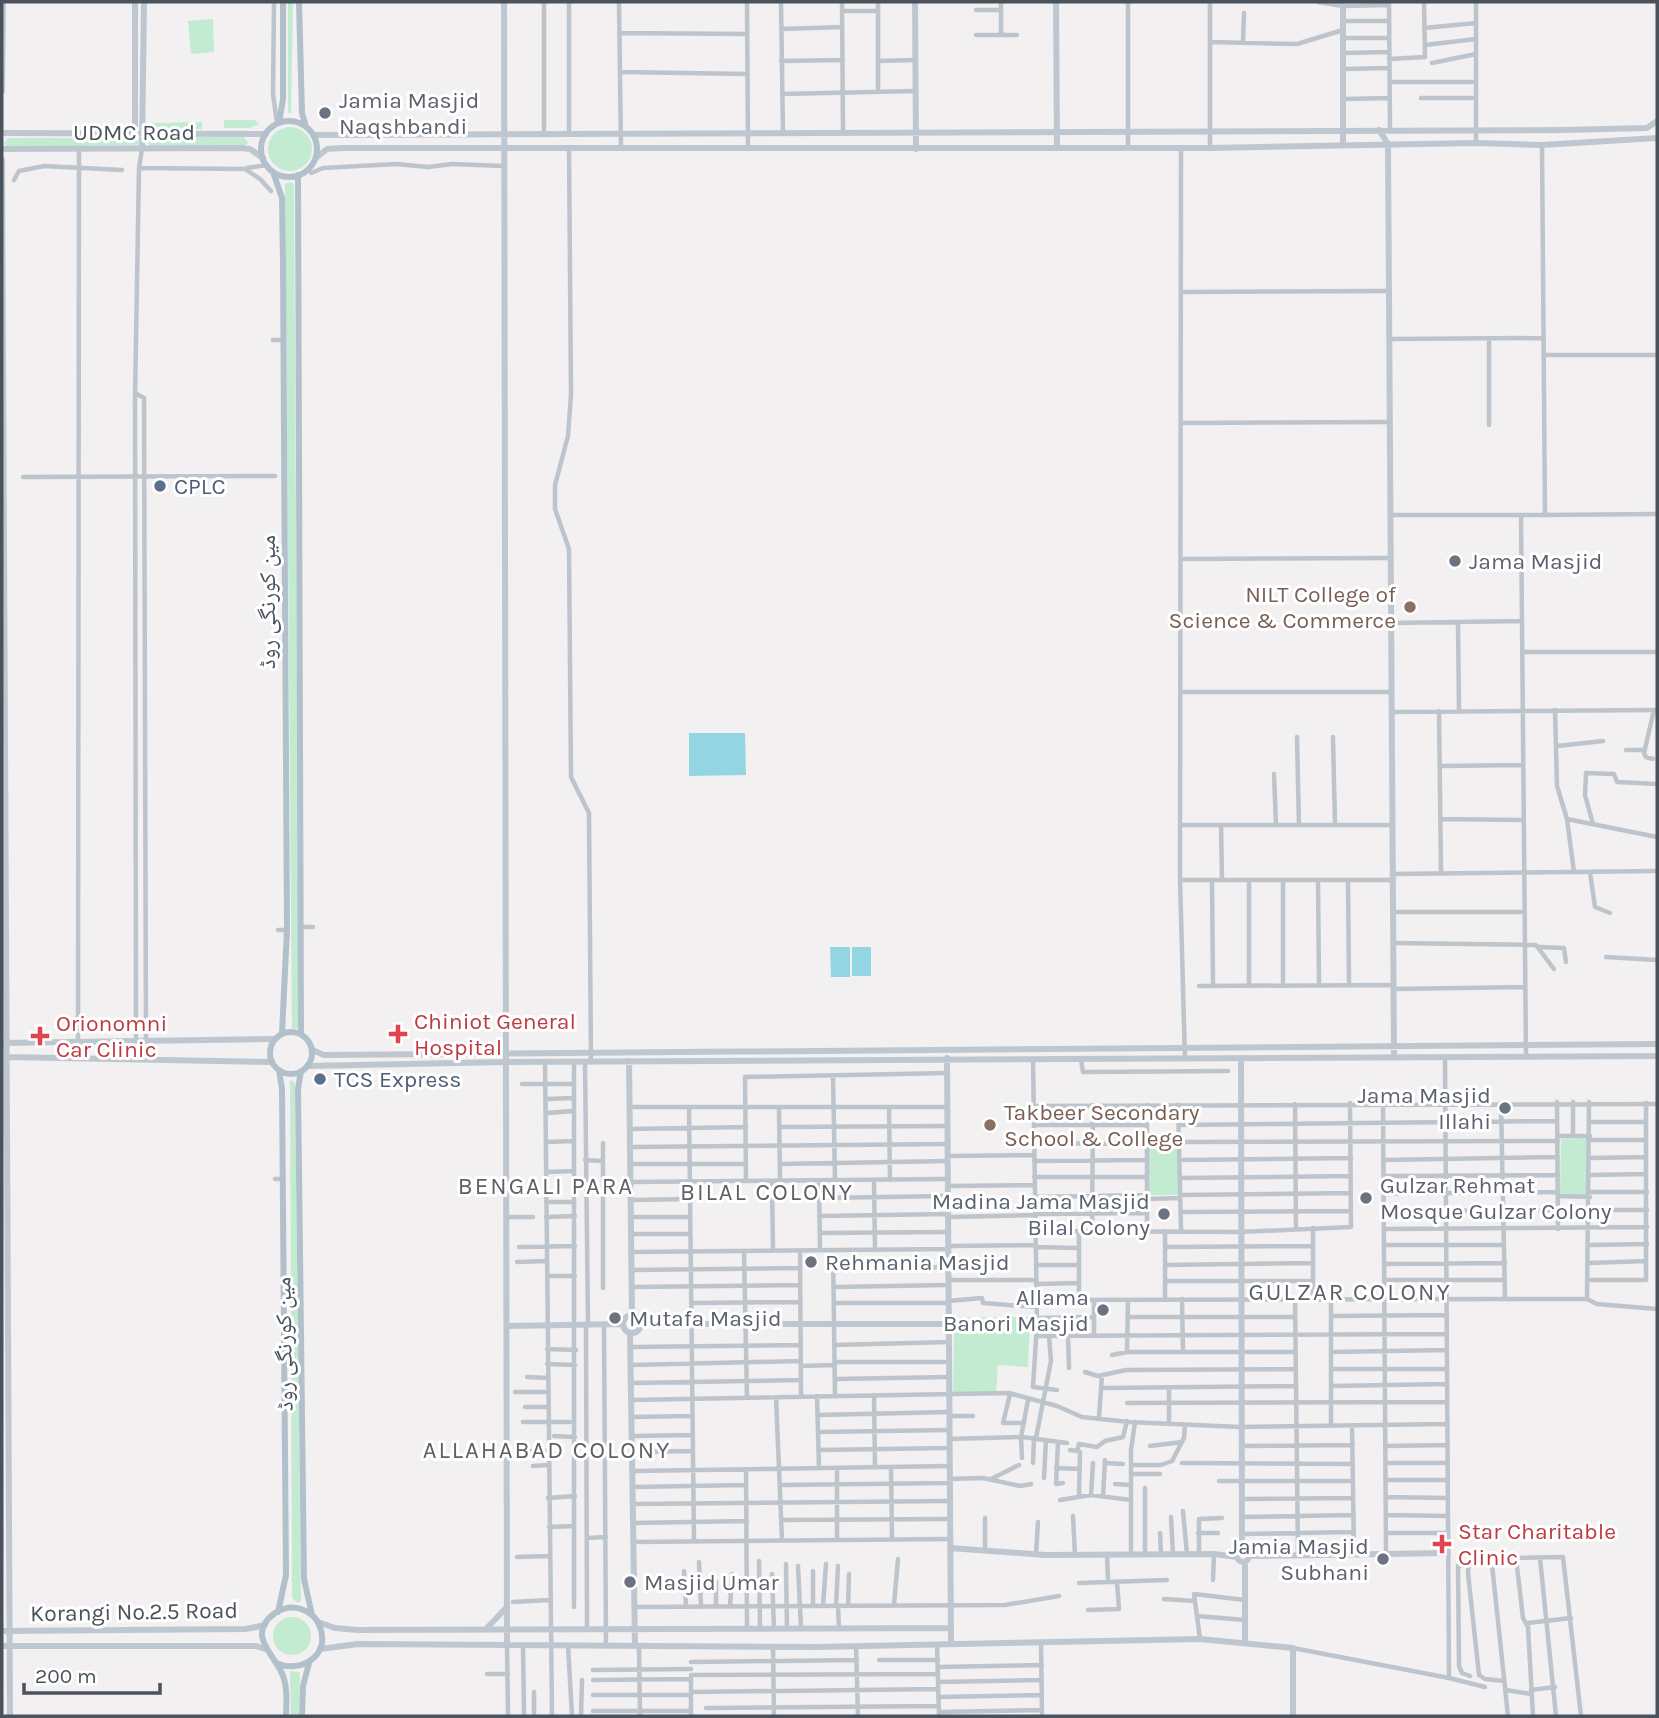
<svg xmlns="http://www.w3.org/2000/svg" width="1659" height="1718" viewBox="0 0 1659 1718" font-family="Karla,'Noto Naskh Arabic',sans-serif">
<rect width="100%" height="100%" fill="#f2f0f0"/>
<path fill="#c3ebd2" d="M288,2H293L291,114L288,112Z
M213,19L214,52L191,54L188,21Z
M224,120H255L259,124L250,128H224Z
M202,122V129L152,130L149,126L152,123Z
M268 149a22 22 0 1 1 44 0a22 22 0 1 1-44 0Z
M151,137H244L248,143L244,147H151L147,142Z
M8,138H137L140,145L7,147L4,143Z
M290,182L294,184L299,1028L292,1029L285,184Z
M290,1080L295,1082L301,1601L298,1603L292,1598Z
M1587,1138L1588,1195H1560L1561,1139Z
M1147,1149H1179L1180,1195H1147Z
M959,1317H1030L1028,1367L998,1365L996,1394H953L954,1328H959Z
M273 1636a19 19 0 1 1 38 0a19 19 0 1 1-38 0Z
M290,1671L300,1672L299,1716H291Z"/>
<path fill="#94d5e4" d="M689,733H745L746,775L689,776Z
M830,947H850V977H831Z
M852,947H871V976H852Z"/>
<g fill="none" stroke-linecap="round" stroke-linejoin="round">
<path stroke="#bdc4cb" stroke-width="4.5" d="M274,2L273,94L277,123
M544,2V134
M569,2V134
M619,2L621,148
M747,2L748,148
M781,2L783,133
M842,2L843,133
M878,2V92
M1128,2V148
M1210,2V148
M1318,2L1343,6L1389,5
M1389,2L1390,130
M1476,2V143
M976,10H1001
M842,11H878
M1343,21H1389
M1424,28L1476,23
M781,29L842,27
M620,33L747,34
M976,35H1017
M1001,35V2
M1343,38H1389
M1210,42L1297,44L1343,30
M1243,42L1244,13
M1425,45L1476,39
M1344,53L1389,52
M1389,59L1425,57L1424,2
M781,61L843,60
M878,61L915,60
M1432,63L1476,54
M1344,69L1389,68
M620,72L748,74
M1390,82H1476
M782,94L916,91
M1421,98H1476
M1344,99L1390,98
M569,148L571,394L568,436L555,485V509L569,549L571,777L589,813L591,1062
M1181,148L1180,880L1185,1059
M139,168L245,169L260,179L271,191
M247,168L267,165
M311,173L323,168L396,164L428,167L452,164L504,166
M14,180L19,171L44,166L122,170
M1181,292L1389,291
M1390,339L1544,338
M273,340H283
M1544,355H1657
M135,393L144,398L146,1041
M1181,423L1390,422
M1489,425V338
M23,477L275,476
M1390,515H1521
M1545,515L1657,514
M1181,559L1391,558
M1458,622L1459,711
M1391,623L1522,621
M1522,652H1657
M1180,692H1391
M1555,710L1557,786L1567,819L1574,872
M1439,711L1441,873
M1392,712L1657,710
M1297,737L1299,825
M1333,737L1335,825
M1557,746L1603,741
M1626,750H1645
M1653,759L1646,757L1644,753L1654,710
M1440,766L1523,765
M1274,774L1276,825
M1440,819L1523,820
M1567,819L1657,837
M1593,824L1585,795L1586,773L1614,774L1617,782L1657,784
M1180,825H1392
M1221,825L1222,880
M1590,872L1595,907L1610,913
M1392,874L1657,871
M1180,880H1392
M1212,880L1213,985
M1283,880V984
M1318,880L1319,984
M1348,880L1349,984
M1393,912H1524
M302,927H313
M278,930H287
M1393,943L1536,945L1554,969
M1539,947L1564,948L1566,962
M1606,957L1657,960
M1249,984V880
M1199,986L1393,985
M1393,989L1525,987
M136,1041L135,398L139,168L142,149
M78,1042L79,150
M1526,1057L1521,515H1545L1542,145
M1033,1059L1037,1323L1033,1387L1057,1390
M1081,1060L1083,1072L1228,1071
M545,1062L552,1716
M574,1062V1607
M585,1062L588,1325
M833,1076L835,1180
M522,1084H574
M546,1099L574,1098
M1557,1102L1558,1229
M1501,1103L1505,1299
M1295,1104L1296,1229
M1383,1104L1386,1554
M1147,1105V1231
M1178,1105L1181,1230
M1034,1106L1657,1104
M630,1107H947
M889,1107L890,1180
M689,1108L694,1541
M779,1108L780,1181
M546,1113L574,1111
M1589,1122H1646
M1034,1125H1147
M1179,1125L1557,1121
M779,1127L948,1126
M630,1129L746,1127
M1557,1136H1590
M1573,1136V1102
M1590,1140H1646
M546,1142L574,1141
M1179,1142L1558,1141
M1034,1143L1147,1144
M630,1147L948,1144
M948,1156L1034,1155
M1590,1158L1646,1157
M585,1160L602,1161
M1180,1160L1351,1158
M1384,1160L1558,1157
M1034,1161L1147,1160
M630,1164H746
M780,1164L948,1161
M546,1172L574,1171
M1590,1175L1646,1174
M1384,1176L1558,1175
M1034,1177H1147
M1180,1178L1351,1176
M275,1179H283
M819,1180L820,1250
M874,1180L875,1250
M746,1181L745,1077L947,1073
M772,1181L773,1251
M631,1182L948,1179
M948,1186L1035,1185
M1590,1192H1647
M1384,1194L1558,1192
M1180,1195L1351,1193
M1558,1196L1590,1197
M1035,1197L1147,1195
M819,1198L948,1196
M1147,1199L1180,1198
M631,1200L690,1199
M546,1202H574
M1590,1210H1647
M1384,1211L1558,1210
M1181,1212L1351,1211
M1035,1214L1147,1213
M819,1216L948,1214
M507,1217H533
M546,1217L575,1216
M631,1217H690
M948,1217L1035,1215
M1313,1228V1298
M1384,1229L1647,1227
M1035,1231L1240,1232L1351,1227L1350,1103
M1079,1231V1300
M1092,1231L1093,1105
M1165,1231V1299
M820,1233L948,1232
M631,1234H690
M1384,1245H1504
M1589,1245L1647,1244
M948,1246L1036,1245
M519,1247L575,1246
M1036,1247L1079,1248
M1165,1247L1313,1246
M833,1250L835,1396
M744,1251L747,1397
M800,1251L801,1396
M631,1252L948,1249
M517,1262L547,1261
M1589,1263L1646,1261
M1384,1264L1505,1263
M1036,1265H1079
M1165,1265L1313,1263
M833,1269L948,1267
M631,1270L800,1268
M547,1276H575
M948,1280H1036
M1384,1280H1505
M1588,1280H1646V1103
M1165,1281H1313
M1036,1284L1079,1283
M632,1287L800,1285
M834,1287L948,1285
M603,1288V1143
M1295,1298L1298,1554
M1331,1298V1425
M1182,1299L1183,1352
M1587,1299L1589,1102
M1036,1300L1587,1299L1597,1304L1657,1309
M1094,1300V1335
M948,1301L982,1298L983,1303L1036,1307
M691,1303L800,1302
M834,1303H948
M1331,1316L1447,1315
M1128,1317H1295
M1036,1318L1094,1317
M586,1325L587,1627
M604,1325L606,1645
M1068,1335L1069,1368
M1037,1336L1447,1334
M834,1345L949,1342
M630,1347L801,1345
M547,1349L576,1350
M1127,1351L1128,1300
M1331,1352L1447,1350
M1112,1355L1127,1352H1296
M835,1362H949
M547,1364L575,1365
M631,1365L801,1361
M801,1366L835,1365
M1331,1369H1447
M1085,1372L1098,1376L1126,1370L1296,1369
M527,1377L548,1378
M835,1379L949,1377
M631,1383L801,1380
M1331,1386L1447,1384
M1101,1388L1296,1386
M515,1392H548
M1010,1394L1003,1423H1024
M874,1395L875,1467
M817,1396L819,1468
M776,1397L782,1540
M631,1400L1009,1393L1057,1406L1082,1417L1129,1422L1240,1427L1447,1424
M1127,1403L1447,1402
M525,1407H548
M818,1415L949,1412
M949,1416H973
M632,1417L692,1416
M1099,1417L1102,1375
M523,1422H570
M1169,1424V1388
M1352,1425L1354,1554
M818,1432L949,1430
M554,1436L575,1437
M632,1436L692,1435
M1036,1438L1051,1361L1049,1336
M949,1439L1022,1437L1067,1443
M1058,1442L1056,1484L1063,1483
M1150,1446L1182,1442
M1242,1446L1353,1445
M1386,1446L1448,1445
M819,1450L949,1448
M1070,1450L1077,1451L1079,1444L1097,1447L1105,1441L1123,1437L1127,1421
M526,1451H548
M632,1452L693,1451
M1022,1458L1021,1437L1028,1400
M1033,1463L1034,1438
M1105,1463L1123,1464
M1182,1463L1353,1464
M1386,1463H1448
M1133,1465H1161L1172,1461L1184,1438L1185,1425
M533,1466L548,1465
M891,1467L892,1539
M837,1468V1539
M1056,1468L1080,1469
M746,1469L747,1629
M633,1471L949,1466
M1132,1474H1160
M1044,1478L1046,1440
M950,1479L983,1478L1020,1486L1031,1484
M991,1479L1019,1465
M1386,1480H1448
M1219,1481H1353
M1115,1484L1131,1485
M782,1485L949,1483
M633,1487L746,1485
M1145,1488V1554
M1091,1495L1093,1463
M1079,1496L1080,1452
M1103,1497L1105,1460
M1386,1497L1448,1498
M548,1498L575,1496
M1242,1499L1353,1498
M1060,1500L1091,1495L1131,1500
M633,1504L949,1501
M1183,1511L1187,1554
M1386,1515L1448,1516
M1073,1516L1075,1555
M1171,1517L1173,1554
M1241,1517L1354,1515
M985,1518V1549
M782,1520L949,1519
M633,1523L747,1521
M549,1527L574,1526
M1160,1533L1161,1554
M1198,1533H1218
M1386,1533H1448
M1242,1534L1354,1532
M587,1538L606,1537
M634,1542L950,1539
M1036,1554L1038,1522
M1107,1554L1108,1581
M1131,1554V1450L1135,1422
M1199,1554V1519L1222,1518
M1491,1555L1508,1716
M517,1557L549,1556
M1516,1558L1523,1618L1528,1627L1533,1716
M1540,1558L1556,1716
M759,1561L760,1629
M699,1562L701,1606
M786,1564L787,1628
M1468,1565L1458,1566L1459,1666L1462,1673L1470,1676
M798,1566L801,1628
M684,1571L686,1606
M772,1574L774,1629
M1213,1580L1214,1554
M1079,1583L1167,1580
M1164,1599L1195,1601
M513,1602L549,1600
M894,1605L898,1559
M716,1606V1582
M730,1606L732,1574
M813,1606V1571
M823,1606L826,1564
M836,1606L838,1566
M838,1606L839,1628
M848,1606L849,1574
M635,1607L1005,1605L1059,1596
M1088,1610L1119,1609L1117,1582
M1197,1616L1245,1620
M1528,1623L1571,1618
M1200,1639L1194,1594L1245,1600
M1041,1643L1042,1716
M937,1644L939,1716
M507,1645L508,1716
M523,1645L524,1716
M568,1645L572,1716
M639,1646L640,1716
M773,1646L774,1716
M856,1646L858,1716
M1293,1648L1449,1678L1445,1057
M879,1660H938
M691,1662L857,1660
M938,1667L1042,1665
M593,1670L691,1669
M487,1674H508
M691,1675L938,1674
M1449,1678L1485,1687
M593,1680L691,1679
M1504,1681L1485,1679L1479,1675L1468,1573L1469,1557L1475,1554L1516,1558L1563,1557L1581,1716
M938,1682L1042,1680
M1506,1690L1531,1694
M1531,1690L1555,1687
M534,1692V1716
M691,1692L938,1689
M593,1695H691
M938,1697L1042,1695
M706,1708L938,1706
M593,1711H691
M939,1712L1042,1710
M581,1716L582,1680
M691,1716V1677"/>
<path stroke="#bec7d0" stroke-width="6" d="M504,2L507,1645
M915,2L916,149
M1056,2L1057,148
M1343,2V145
M2,91L3,2
M1379,130L1388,144L1394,1057
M2,133L266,134
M135,133V2
M313,135L1563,130L1647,128L1657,121
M2,149L241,148L250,149L263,158
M142,149L144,2
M316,158L327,149L342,148H1210L1476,143L1542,145L1657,138
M2,160L10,1716
M2,1043L275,1039
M312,1050L324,1055L1657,1044
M7,1057L272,1062
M947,1058L951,1643
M1241,1058L1242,1549
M629,1061L632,1316
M307,1066L506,1062L1657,1056
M623 1324a9 9 0 1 1 18 0a9 9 0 1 1-18 0Z
M640,1324H949
M507,1326L623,1324
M630,1333L635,1645
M950,1548L1045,1555L1214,1554L1237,1557
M1237 1556a6 6 0 1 1 12 0a6 6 0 1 1-12 0Z
M1249,1556L1448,1553
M1245,1562V1641
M318,1622L335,1628L357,1630L951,1628
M487,1628L507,1607
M2,1631L246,1629L265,1625
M2,1646H256L265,1649
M320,1649L358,1644L817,1647L1200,1639L1293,1648V1716"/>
<path stroke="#b2c0cc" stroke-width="6" d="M299,2L302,113L306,127
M261 149a28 28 0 1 1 56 0a28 28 0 1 1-56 0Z
M279,123L283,99V2
M273,172L282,198L283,263L287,930L282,1033
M298,175L301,1034
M270 1053a21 21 0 1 1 42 0a21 21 0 1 1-42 0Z
M301,1071L298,1089L304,1579L312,1615
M278,1612L286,1575L282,1089L279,1070
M276,1663C300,1674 331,1656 320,1627C317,1618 310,1612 301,1609C292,1606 283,1608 275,1613C243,1636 279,1657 284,1679C288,1691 286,1704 286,1716
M302,1716L303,1686L309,1663"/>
</g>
<g fill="#6b7280" stroke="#fff" stroke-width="2.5">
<circle cx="325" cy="113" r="7"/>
<circle cx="1455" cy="561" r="7"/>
<circle cx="1505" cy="1108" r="7"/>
<circle cx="1366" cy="1198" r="7"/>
<circle cx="1164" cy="1214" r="7"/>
<circle cx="811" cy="1262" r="7"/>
<circle cx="1103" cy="1310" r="7"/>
<circle cx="615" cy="1318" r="7"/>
<circle cx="1383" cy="1559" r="7"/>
<circle cx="630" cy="1582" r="7"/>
</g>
<g fill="#5c6f8a" stroke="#fff" stroke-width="2.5">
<circle cx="160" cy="486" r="7"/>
<circle cx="320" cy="1079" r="7"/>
</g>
<g fill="#8d6e63" stroke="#fff" stroke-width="2.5">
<circle cx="1410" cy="607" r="7"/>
<circle cx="990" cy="1125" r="7"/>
</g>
<g fill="#e0444e" stroke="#fff" stroke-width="2.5">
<path d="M394.5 1023.5h7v7h7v7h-7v7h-7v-7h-7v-7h7z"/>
<path d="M36.5 1025.5h7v7h7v7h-7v7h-7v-7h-7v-7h7z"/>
<path d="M1438.5 1533.5h7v7h7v7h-7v7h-7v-7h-7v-7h7z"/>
</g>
<g text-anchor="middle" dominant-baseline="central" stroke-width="6" stroke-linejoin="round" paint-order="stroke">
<g font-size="23" fill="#5b616d" stroke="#fff" text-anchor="start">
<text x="339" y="100">Jamia Masjid<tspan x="339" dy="26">Naqshbandi</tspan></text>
<text x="1469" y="561">Jama Masjid</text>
<text x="1491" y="1095" text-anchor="end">Jama Masjid<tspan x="1491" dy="26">Illahi</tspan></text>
<text x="1380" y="1185">Gulzar Rehmat<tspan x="1380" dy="26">Mosque Gulzar Colony</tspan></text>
<text x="1150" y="1201" text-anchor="end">Madina Jama Masjid<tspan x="1150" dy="26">Bilal Colony</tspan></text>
<text x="825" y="1262">Rehmania Masjid</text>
<text x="1089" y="1297" text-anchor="end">Allama<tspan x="1089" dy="26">Banori Masjid</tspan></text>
<text x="629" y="1318">Mutafa Masjid</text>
<text x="1369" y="1546" text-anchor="end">Jamia Masjid<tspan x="1369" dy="26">Subhani</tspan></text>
<text x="644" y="1582">Masjid Umar</text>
</g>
<g font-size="23" fill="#4a535c" stroke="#fff">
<text x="134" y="132">UDMC Road</text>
<text transform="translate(267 602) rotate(-90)">مین کورنگی روڈ</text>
<text transform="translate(284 1344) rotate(-91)">مین کورنگی روڈ</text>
<text transform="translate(134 1612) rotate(-1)">Korangi No.2.5 Road</text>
</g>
<g font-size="23" fill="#4e5e75" stroke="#fff" text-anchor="start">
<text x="174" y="486">CPLC</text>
<text x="334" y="1079">TCS Express</text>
</g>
<g font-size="23" fill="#785e54" stroke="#fff" text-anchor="end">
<text x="1396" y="594">NILT College of<tspan x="1396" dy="26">Science &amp; Commerce</tspan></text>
<text x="1004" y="1112" text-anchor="start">Takbeer Secondary<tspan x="1004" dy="26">School &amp; College</tspan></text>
</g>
<g font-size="23" fill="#be3a42" stroke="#fff" text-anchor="start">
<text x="414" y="1021">Chiniot General<tspan x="414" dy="26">Hospital</tspan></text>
<text x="56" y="1023">Orionomni<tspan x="56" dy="26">Car Clinic</tspan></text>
<text x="1458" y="1531">Star Charitable<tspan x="1458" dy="26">Clinic</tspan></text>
</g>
<g font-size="24" letter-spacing="2" fill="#5d6064" stroke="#fff">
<text x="546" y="1186">BENGALI PARA</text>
<text x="767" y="1192">BILAL COLONY</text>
<text x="1350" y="1292">GULZAR COLONY</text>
<text x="547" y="1450">ALLAHABAD COLONY</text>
</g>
</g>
<rect width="1659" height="1718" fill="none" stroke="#4a535c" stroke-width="7"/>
<path d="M24 1683v10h136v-10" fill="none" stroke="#4a535c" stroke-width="3.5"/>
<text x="35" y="1683" font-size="21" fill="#4a535c" stroke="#ffffff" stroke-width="5" paint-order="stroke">200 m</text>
</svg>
